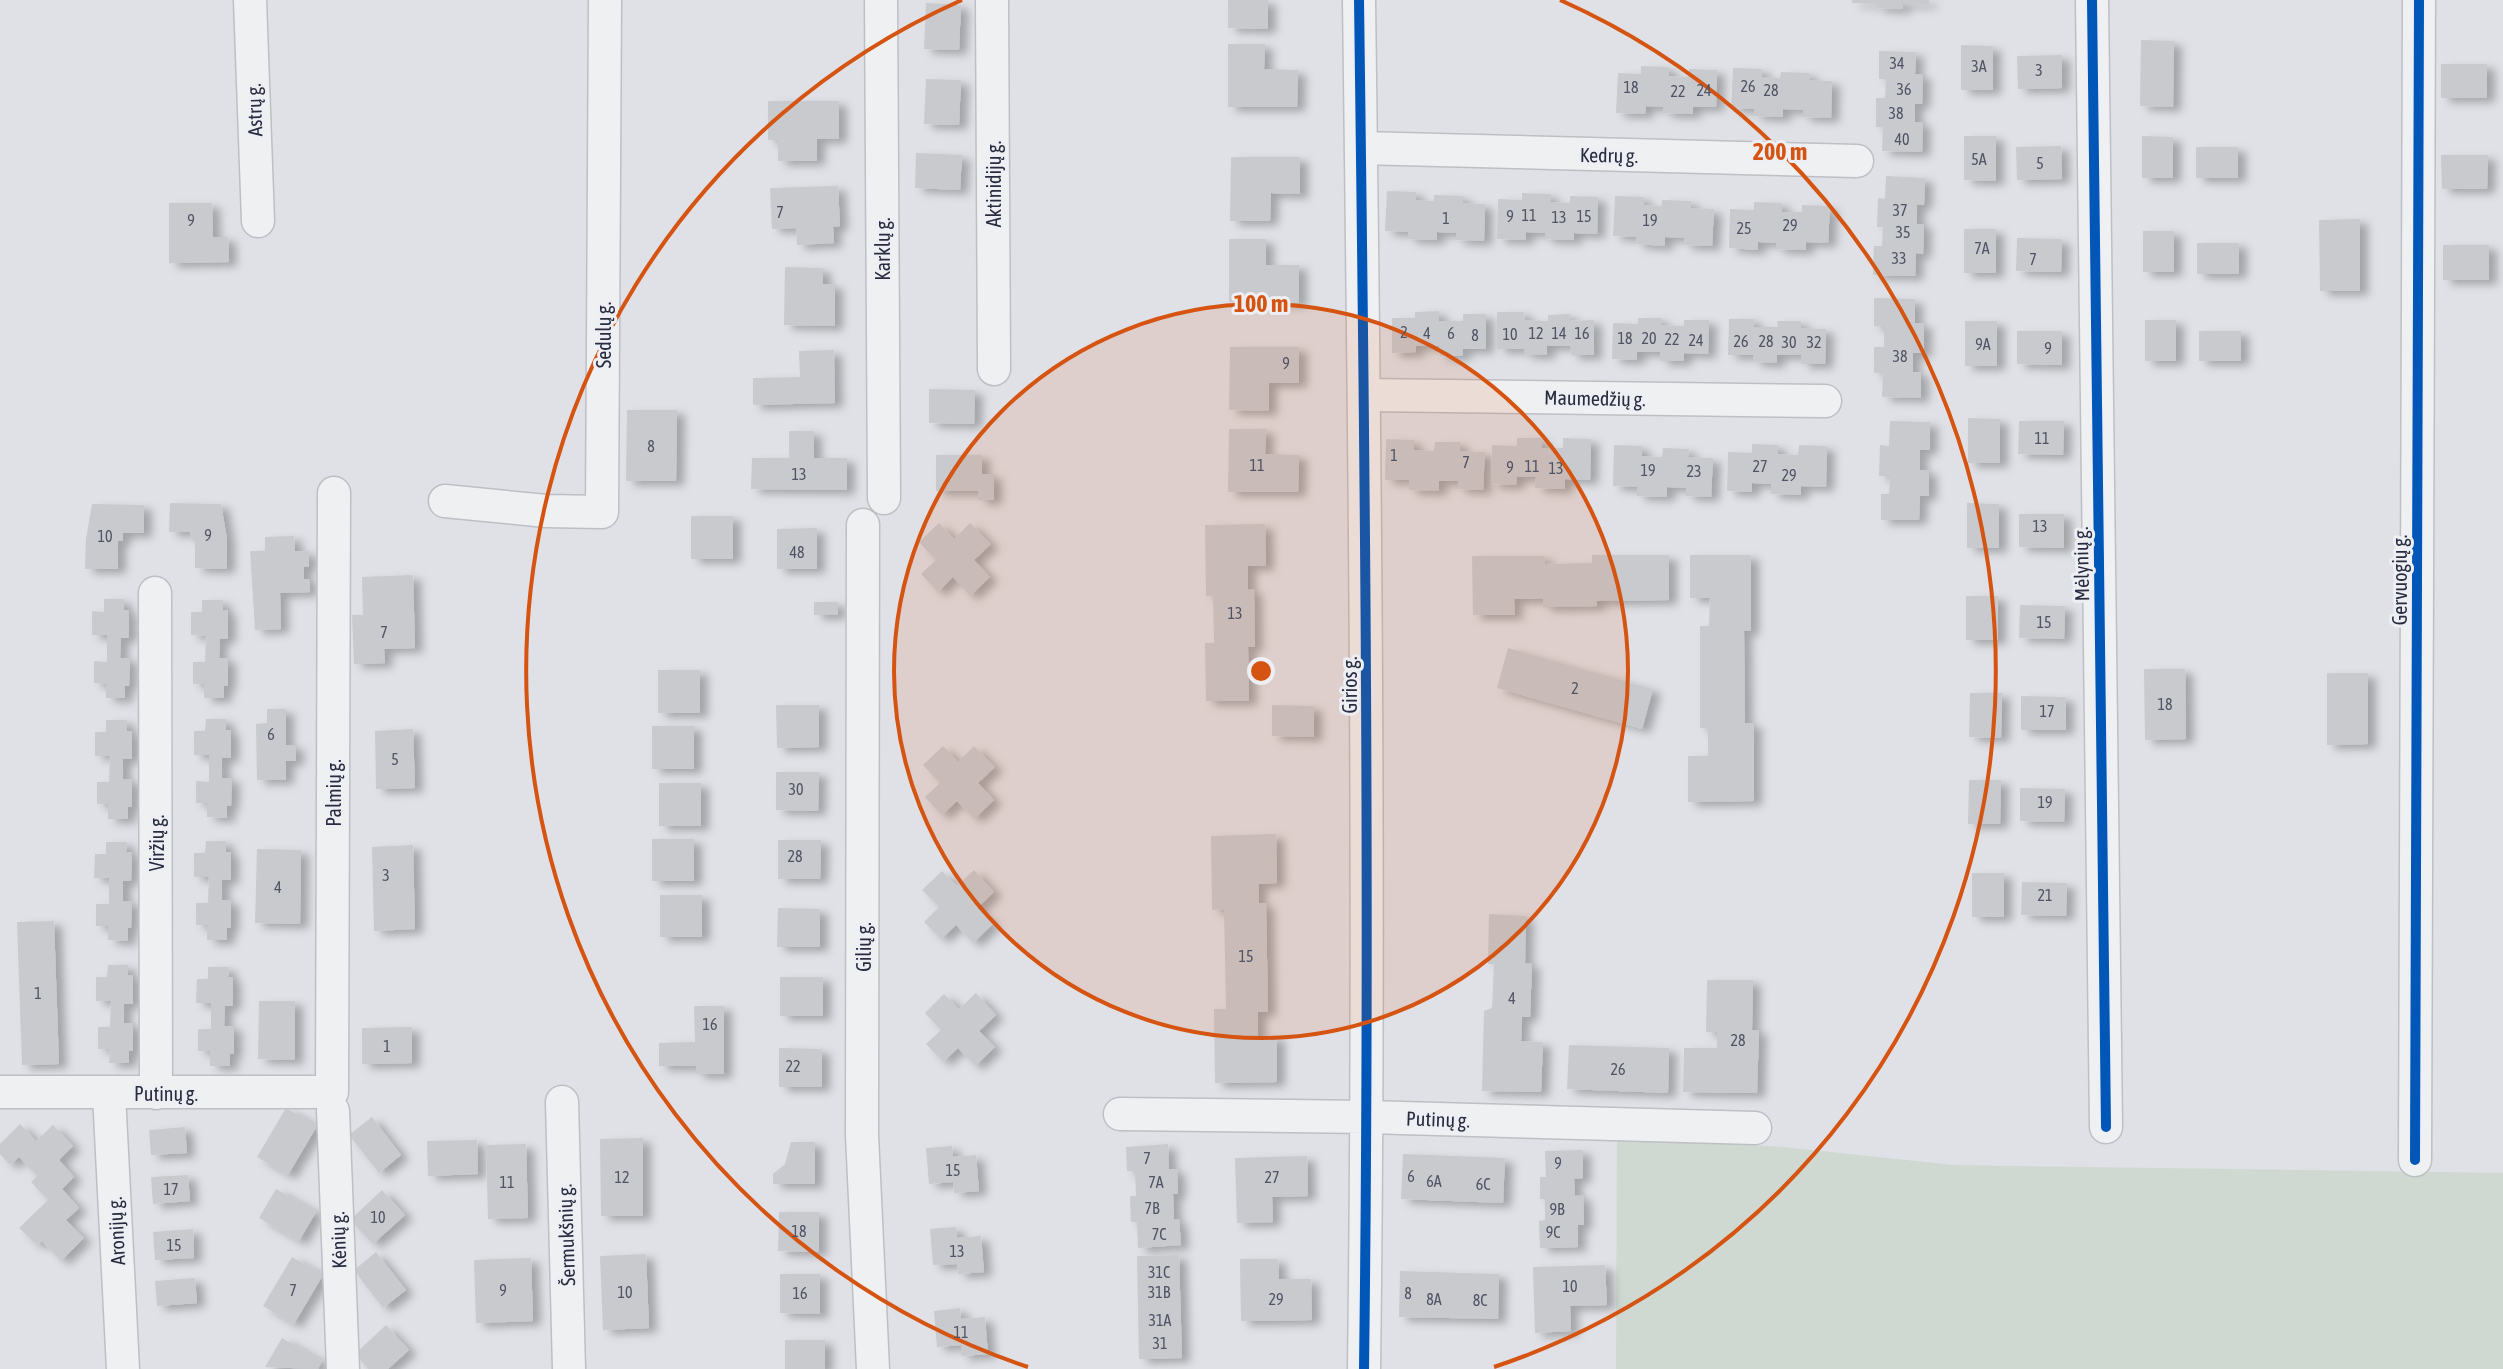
<svg xmlns="http://www.w3.org/2000/svg" width="2503" height="1369" viewBox="0 0 2503 1369" font-family="'Asap Condensed',sans-serif">
<defs>
<filter id="shadow"><feDropShadow dx="8" dy="4.5" stdDeviation="4" flood-color="#0004"/></filter>
</defs>
<rect width="100%" height="100%" fill="#e0e1e6"/>
<path fill="#cfd9d1" d="M1617,1137L1783,1147L1954,1165L2503,1173V1369H1616Z"/>
<path fill="#c8cace" filter="url(#shadow)" d="M1228,0H1268V29L1228,28Z
M1852,0H1929V4H1903V9L1877,8V4L1852,3Z
M926,3L961,5L959,50L924,49Z
M2141,40L2174,41L2173,107L2140,106Z
M1228,44H1265L1264,69L1298,70L1297,107H1228Z
M1961,45L1993,46V90H1961Z
M1879,51L1916,52L1915,74L1923,75L1922,104H1915V122H1923L1922,152L1882,151L1883,127H1876V98H1885L1886,79H1879Z
M2062,55V88L2018,89L2017,56Z
M2441,64H2487V98H2441Z
M1641,66L1669,67V76L1689,77V69L1717,70L1716,107H1693V114L1663,113L1664,107L1646,106L1645,114L1616,113L1618,73L1641,74Z
M1733,68L1762,69V77L1780,78L1781,72L1810,73L1809,80L1832,81L1831,118L1803,117V110L1783,109V117L1754,116L1755,109L1731,108Z
M926,79L961,80L959,125L924,124Z
M768,101H839V139H817V161H778V140H768Z
M1964,136H1996V181L1964,180Z
M2142,136L2173,137V178H2142Z
M2061,146L2062,179L2017,180L2016,147Z
M2196,147H2238V178H2196Z
M916,153L962,155L960,190L915,188Z
M2441,155H2488L2487,189H2442Z
M1231,157H1300V194L1271,193L1270,221H1230Z
M1886,176L1925,178L1924,205H1917V224H1924L1923,254L1916,253L1915,276L1873,275L1874,246H1882L1883,227H1877L1878,198L1885,199Z
M838,186L840,226L833,227L834,243L797,245L796,228L772,229L770,188Z
M1387,191L1416,192V200L1434,201V195L1463,196V203L1485,204L1484,241L1456,240L1457,233L1437,232V240L1408,239V232L1385,231Z
M1522,193L1551,194L1550,202L1570,203V196L1598,197L1597,234L1574,233V240L1545,239V233L1526,232V240L1497,239L1498,199L1522,200Z
M1615,196L1644,197V205L1662,206V200L1691,201V208L1714,209L1712,246L1684,245L1685,238L1665,237V246L1636,244L1637,237L1613,236Z
M1754,202L1782,203V212H1802V205L1830,206L1828,243L1806,242V250L1776,249L1777,243L1758,242V250L1729,248L1730,209L1754,210Z
M169,203H212L213,237H228L229,262L169,263Z
M2360,219V291H2320L2319,220Z
M1964,229H1996V273H1964Z
M2143,231H2174V272H2143Z
M2017,238L2062,239L2061,272L2016,271Z
M1229,239H1266V265H1299V303L1229,302Z
M2197,243H2239V274H2197Z
M2443,245H2489V280H2443Z
M785,267L823,268V284H835V326L784,325Z
M1874,298L1915,299V323H1924V353H1913V372H1921V398L1882,397L1883,373H1874V347H1884V327L1874,326Z
M1439,311V321H1463V314H1486V349H1463V356H1440L1439,346H1416V352L1392,353V318H1415V312Z
M1497,312H1524L1525,320L1548,321V315L1570,314V321L1594,320V355H1571L1570,346H1547V355L1524,354V349H1497Z
M1638,318H1661V325L1684,326V320H1709L1708,354L1684,353V361H1660V352H1637V360L1612,359L1613,323L1638,324Z
M1729,319H1754V327H1778L1777,321H1801V328L1826,329L1825,364H1801V355H1777V363L1753,362L1754,355H1728Z
M2145,320H2176V361H2145Z
M1965,321H1997V366H1965Z
M2017,331H2062V365L2017,364Z
M2199,331H2241V361H2199Z
M1230,347H1299V383H1269V411L1229,410Z
M834,350L835,403L753,405V378L800,377L799,351Z
M929,389L975,390L974,424L929,423Z
M627,410H677L676,481H626Z
M1968,418L2000,419V463H1968Z
M1890,421L1930,422V450H1920V470H1929V496H1920L1919,520H1881V494H1889L1890,476H1879L1880,445L1889,446Z
M2019,421H2064L2063,455L2018,454Z
M1229,429H1266L1265,454L1299,455L1298,492H1228Z
M789,431H814V458H847V490L751,489L752,458H789Z
M1517,438H1542V448H1563V438L1591,439L1590,480L1565,479V489L1535,488L1536,477H1517L1516,485L1491,484L1492,445L1517,446Z
M1386,439L1414,440V450L1434,451L1435,442H1460V451L1485,452L1483,490L1458,489V481H1439V491L1409,490V480H1385Z
M1752,444L1778,445V454L1798,455L1799,445L1827,446L1826,487L1801,486V495L1771,494V484L1752,483V492L1727,491L1728,452L1752,453Z
M1614,445L1642,446V456L1662,457L1663,448L1689,449L1688,457L1713,458L1711,497L1686,496V488L1667,487V497L1637,496V487L1613,486Z
M936,455H982V474H994V500H978V491H936Z
M170,503L221,504L227,539V569L195,568V539H190V532H169Z
M1967,503L1999,504V548H1967Z
M92,504L144,505V533H123V541H118V569H85L86,539Z
M2019,514H2064V548L2019,547Z
M691,516H733V559H691Z
M939,523L954,539L970,523L991,544L974,560L990,577L970,596L953,577L938,592L921,574L936,560L919,542Z
M1265,524L1266,566H1248V590L1254,589L1255,647H1248L1249,701H1206L1205,643H1214L1213,596H1206L1205,525Z
M817,528V569H777V529Z
M294,536L295,551H309V567H304V579H309L310,592L280,593L281,629L255,630L250,551H265V537Z
M1592,555H1669V600L1597,601V606L1543,607V599H1514L1515,615H1473L1472,556H1545V564L1592,563Z
M1690,555H1751V631H1744L1745,723H1754V801L1688,802V756H1708V728H1700V626H1709L1710,598H1690Z
M413,575L415,648L384,649L385,663L354,664L352,615H363L362,577Z
M1966,596H1998V640H1966Z
M104,599H124V610H129V638H121L120,658H130L129,686H125V698H106V684L94,683V661L107,662V635H92V611L104,612Z
M202,600H223V610H228V639H220L219,658H228V686H224V698H204V684H193V662H205L206,636L191,635V612H202Z
M814,602H838V615H814Z
M2020,605L2065,606L2064,639L2019,638Z
M1508,648L1653,689L1642,729L1497,688Z
M2144,669H2185L2186,739L2145,740Z
M658,670H700V713H658Z
M2327,673H2368V744L2327,745Z
M1970,693H2002L2001,738L1969,737Z
M2021,696L2066,697V730H2021Z
M776,705H819V747L777,748Z
M1272,705L1314,706V737L1272,736Z
M267,709H286V745H296V761H286V780H257L256,724L267,723Z
M206,719H226V730H231V758H222V778H232L231,806H227V818L207,817V803H196V781L209,782V755H194V731H205Z
M106,720H127V731H132V759H123V779H132V807H128V819H108V804H97V782H109L110,756H95V732H106Z
M652,726H694V769H652Z
M413,729L415,788L376,789L375,731Z
M943,746L958,762L974,746L995,767L978,783L994,800L974,819L957,801L942,815L925,797L940,783L923,765Z
M776,772H819L818,811L776,810Z
M1969,780H2001L2000,824H1968Z
M659,783H701V826H659Z
M2020,788L2065,789L2064,822L2020,821Z
M1276,834L1277,883L1259,884V903H1266L1268,1012H1258V1036H1277V1082L1215,1083L1214,1009H1226L1224,909L1212,910L1211,836Z
M652,839H694V881H652Z
M778,840H821L820,879H778Z
M206,841H226V852H231V880H222V900H231V928H227V940H207V925H196V903H208L209,877H194V853H205Z
M106,842H127L126,852H132L131,881H123V901H132L131,928H128V941L108,940V926H96V904H109V878H94L95,854H106Z
M413,845L415,929L374,931L372,847Z
M257,849L301,850L300,924L255,923Z
M974,870L994,892L977,908L993,924L973,943L956,925L941,939L924,922L939,907L922,890L942,871L957,886Z
M1972,873H2004V917H1972Z
M2022,882L2067,883L2066,916L2021,915Z
M660,895H702V937H660Z
M778,908L820,909V947H777Z
M1489,914L1526,916L1525,963L1532,964L1530,1017H1522L1521,1041L1543,1042L1541,1092L1482,1091L1484,1011L1492,1008L1494,964H1488Z
M54,921L59,1064L22,1065L17,922Z
M108,965H128V975H133V1004H124V1023H133V1051H129V1063H109L110,1049H98V1027H110L111,1001H96V977H107Z
M208,967H229L228,977H233V1006H225L224,1026H234V1054H230V1066H210V1051H198V1029H211V1003H196L197,979H208Z
M780,977H823V1016H780Z
M1707,980H1753L1752,1030H1759L1757,1093L1683,1092L1684,1048H1717V1032H1706Z
M976,993L996,1015L979,1031L995,1047L975,1066L958,1048L943,1062L926,1044L941,1030L925,1013L944,994L959,1009Z
M259,1001H295V1060L258,1059Z
M694,1006H724V1074H696V1066H659V1043L695,1042Z
M412,1027V1063L362,1064V1028Z
M1569,1045L1669,1048L1668,1093L1567,1089Z
M779,1048L822,1049V1087H779Z
M286,1108L317,1126L288,1175L257,1157Z
M372,1117L401,1155L379,1173L349,1135Z
M20,1124L36,1141L53,1125L73,1146L59,1160L74,1177L62,1189L79,1208L66,1220L84,1238L61,1261L42,1241L37,1245L19,1228L48,1200L31,1182L37,1176L19,1157L10,1165L0,1154V1144Z
M185,1127L187,1153L151,1155L149,1130Z
M643,1138V1216H601L600,1139Z
M477,1140L478,1174L428,1176L427,1141Z
M791,1142H815V1184H773V1174L785,1164Z
M526,1144L528,1218L488,1219L486,1145Z
M1168,1144L1169,1169H1177L1178,1194H1173L1174,1220L1179,1219L1181,1245L1138,1248L1137,1222H1131L1130,1196H1136L1135,1171H1127L1126,1147Z
M952,1146L953,1157L976,1155L979,1191L954,1193L953,1182L929,1184L926,1148Z
M1583,1150V1178L1574,1179L1575,1196L1583,1195L1584,1225H1578V1247L1540,1248L1539,1221L1545,1220V1199H1540V1177H1546L1545,1151Z
M1403,1154L1505,1158L1503,1203L1401,1199Z
M1307,1156L1308,1196L1272,1197L1273,1222L1237,1223L1235,1158Z
M188,1175L190,1201L153,1204L151,1177Z
M276,1189L316,1212L299,1241L259,1218Z
M382,1190L405,1215L373,1244L350,1220Z
M779,1212H819V1252L778,1251Z
M956,1227L957,1238L981,1236L984,1272L958,1274L957,1264L933,1265L930,1229Z
M193,1229L194,1258L155,1260L153,1232Z
M376,1252L406,1290L383,1308L354,1270Z
M646,1254L649,1328L603,1330L600,1256Z
M1179,1255L1182,1358L1139,1359L1137,1256Z
M292,1257L323,1275L294,1324L263,1306Z
M531,1258L533,1321L476,1323L474,1260Z
M1240,1259H1278L1279,1279H1311L1312,1320L1241,1321Z
M1605,1265L1607,1305L1570,1306L1571,1331L1535,1333L1533,1267Z
M1400,1271L1499,1274L1498,1319L1399,1317Z
M780,1274H820V1314L780,1313Z
M195,1278L197,1303L157,1306L155,1281Z
M960,1308L961,1319L985,1317L988,1354L961,1356V1345L937,1347L934,1311Z
M386,1325L409,1350L388,1369H368L355,1354Z
M282,1338L322,1361L318,1369L265,1367Z
M785,1340H825V1369H785Z"/>
<g fill="none" stroke-linecap="round" stroke-linejoin="round">
<defs>
<path id="minor" d="M250,0L258,221
M881,0L884,498
M992,0L994,369
M1359,0C1365,456 1370,913 1364,1369
M2092,0L2106,1127
M1361,148L1857,161
M1365,395L1825,401
M445,501L546,511L602,512L605,0
M863,525L862,1135L873,1369
M155,593L156,1093
M0,1092H332L334,493
M109,1094L123,1369
M562,1102L569,1369
M333,1111L343,1369
M1120,1114L1367,1117L1755,1128
M2415,1160L2419,0"/>
</defs>
<use href="#minor" stroke="#bebfc4" stroke-width="35"/>
<use href="#minor" stroke="#eff0f2" stroke-width="32"/>
<defs>
<path id="cycleway" d="M1359,0C1365,456 1370,913 1364,1369
M2092,0L2106,1127
M2415,1160L2419,0"/>
</defs>
<use href="#cycleway" stroke="#edeff5" stroke-width="15"/>
<use href="#cycleway" stroke="#0057b8" stroke-width="10"/>
</g>
<circle cx="1261" cy="671" r="367" fill="#d55411" fill-opacity=".12"/>
<g fill="none" stroke="#d55411" stroke-width="4">
<circle cx="1261" cy="671" r="367"/>
<path d="M1028 1367A734 734 0 0 1 962 0M1560 0A734 734 0 0 1 1494 1367"/>
</g>
<g text-anchor="middle" dominant-baseline="central" stroke-width="6" stroke-linejoin="round" paint-order="stroke">
<g font-size="16" fill="#505464">
<text x="1897" y="63">34</text>
<text x="1979" y="66">3A</text>
<text x="2039" y="70">3</text>
<text x="1748" y="86">26</text>
<text x="1631" y="87">18</text>
<text x="1904" y="89">36</text>
<text x="1704" y="90">24</text>
<text x="1771" y="90">28</text>
<text x="1678" y="91">22</text>
<text x="1896" y="113">38</text>
<text x="1902" y="139">40</text>
<text x="1979" y="159">5A</text>
<text x="2040" y="163">5</text>
<text x="1900" y="210">37</text>
<text x="780" y="212">7</text>
<text x="1529" y="215">11</text>
<text x="1510" y="216">9</text>
<text x="1584" y="216">15</text>
<text x="1559" y="217">13</text>
<text x="1446" y="218">1</text>
<text x="191" y="220">9</text>
<text x="1650" y="220">19</text>
<text x="1790" y="225">29</text>
<text x="1744" y="228">25</text>
<text x="1903" y="232">35</text>
<text x="1982" y="248">7A</text>
<text x="1899" y="258">33</text>
<text x="2033" y="259">7</text>
<text x="1404" y="332">2</text>
<text x="1427" y="333">4</text>
<text x="1451" y="333">6</text>
<text x="1536" y="333">12</text>
<text x="1559" y="333">14</text>
<text x="1582" y="333">16</text>
<text x="1510" y="334">10</text>
<text x="1475" y="335">8</text>
<text x="1625" y="338">18</text>
<text x="1649" y="338">20</text>
<text x="1672" y="339">22</text>
<text x="1696" y="340">24</text>
<text x="1741" y="341">26</text>
<text x="1766" y="341">28</text>
<text x="1789" y="342">30</text>
<text x="1814" y="342">32</text>
<text x="1983" y="344">9A</text>
<text x="2048" y="348">9</text>
<text x="1900" y="356">38</text>
<text x="1286" y="363">9</text>
<text x="2042" y="438">11</text>
<text x="651" y="446">8</text>
<text x="1394" y="455">1</text>
<text x="1466" y="462">7</text>
<text x="1257" y="465">11</text>
<text x="1532" y="466">11</text>
<text x="1760" y="466">27</text>
<text x="1510" y="467">9</text>
<text x="1556" y="468">13</text>
<text x="1648" y="470">19</text>
<text x="1694" y="471">23</text>
<text x="799" y="474">13</text>
<text x="1789" y="475">29</text>
<text x="2040" y="526">13</text>
<text x="208" y="535">9</text>
<text x="105" y="536">10</text>
<text x="797" y="552">48</text>
<text x="1235" y="613">13</text>
<text x="2044" y="622">15</text>
<text x="384" y="632">7</text>
<text x="1575" y="688">2</text>
<text x="2165" y="704">18</text>
<text x="2047" y="711">17</text>
<text x="271" y="734">6</text>
<text x="395" y="759">5</text>
<text x="796" y="789">30</text>
<text x="2045" y="802">19</text>
<text x="795" y="856">28</text>
<text x="386" y="875">3</text>
<text x="278" y="887">4</text>
<text x="2045" y="895">21</text>
<text x="1246" y="956">15</text>
<text x="38" y="993">1</text>
<text x="1512" y="998">4</text>
<text x="710" y="1024">16</text>
<text x="1738" y="1040">28</text>
<text x="387" y="1046">1</text>
<text x="793" y="1066">22</text>
<text x="1618" y="1069">26</text>
<text x="1147" y="1158">7</text>
<text x="1558" y="1163">9</text>
<text x="953" y="1170">15</text>
<text x="1411" y="1176">6</text>
<text x="622" y="1177">12</text>
<text x="1272" y="1177">27</text>
<text x="1434" y="1181">6A</text>
<text x="507" y="1182">11</text>
<text x="1156" y="1182">7A</text>
<text x="1483" y="1184">6C</text>
<text x="171" y="1189">17</text>
<text x="1152" y="1208">7B</text>
<text x="1557" y="1209">9B</text>
<text x="378" y="1217">10</text>
<text x="799" y="1231">18</text>
<text x="1553" y="1232">9C</text>
<text x="1159" y="1234">7C</text>
<text x="174" y="1245">15</text>
<text x="957" y="1251">13</text>
<text x="1159" y="1272">31C</text>
<text x="1570" y="1286">10</text>
<text x="293" y="1290">7</text>
<text x="503" y="1290">9</text>
<text x="625" y="1292">10</text>
<text x="1159" y="1292">31B</text>
<text x="800" y="1293">16</text>
<text x="1408" y="1293">8</text>
<text x="1276" y="1299">29</text>
<text x="1434" y="1299">8A</text>
<text x="1480" y="1300">8C</text>
<text x="1160" y="1320">31A</text>
<text x="961" y="1332">11</text>
<text x="1160" y="1343">31</text>
</g>
<g font-size="20" fill="#272c3f" stroke="#edeff5">
<text transform="translate(254 110) rotate(-92)">Astrų g.</text>
<text transform="translate(1609 155) rotate(1)">Kedrų g.</text>
<text transform="translate(993 184) rotate(-90)">Aktinidijų g.</text>
<text transform="translate(882 249) rotate(-90)">Karklų g.</text>
<text transform="translate(603 335) rotate(-90)">Sedulų g.</text>
<text transform="translate(1595 398) rotate(1)">Maumedžių g.</text>
<text transform="translate(2081 564) rotate(-91)">Mėlynių g.</text>
<text transform="translate(2399 580) rotate(-90)">Gervuogių g.</text>
<text transform="translate(1349 685) rotate(-90)">Girios g.</text>
<text transform="translate(333 793) rotate(-90)">Palmių g.</text>
<text transform="translate(156 843) rotate(-90)">Viržių g.</text>
<text transform="translate(863 947) rotate(-90)">Gilių g.</text>
<text x="166" y="1093">Putinų g.</text>
<text transform="translate(1438 1119) rotate(2)">Putinų g.</text>
<text transform="translate(116 1231) rotate(-93)">Aronijų g.</text>
<text transform="translate(566 1235) rotate(-92)">Šermukšnių g.</text>
<text transform="translate(338 1240) rotate(-92)">Kėnių g.</text>
</g>
</g>
<circle cx="1261" cy="671" r="12" fill="#d55411" stroke="#edeff5" stroke-width="4"/>
<g font-size="24" text-anchor="middle" font-weight="bold" fill="#d55411" stroke="#edeff5" stroke-width="6" stroke-linejoin="round" paint-order="stroke">
<text x="1780" y="160">200 m</text>
<text x="1261" y="312">100 m</text>
</g>
</svg>
